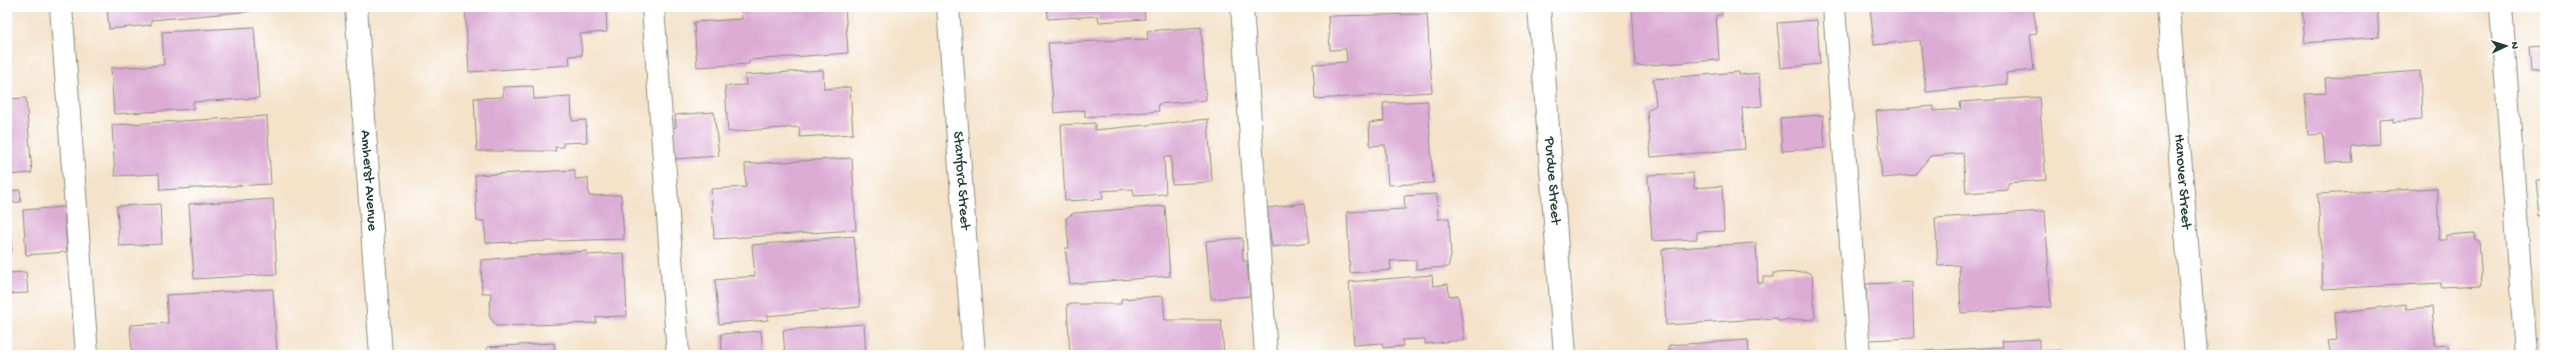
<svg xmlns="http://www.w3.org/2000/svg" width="2552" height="362" viewBox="0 0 2552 362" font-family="'Gochi Hand',sans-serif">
<rect width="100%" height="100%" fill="#fff"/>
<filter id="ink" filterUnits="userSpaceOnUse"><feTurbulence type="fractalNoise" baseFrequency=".025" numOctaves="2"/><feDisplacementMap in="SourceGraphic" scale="8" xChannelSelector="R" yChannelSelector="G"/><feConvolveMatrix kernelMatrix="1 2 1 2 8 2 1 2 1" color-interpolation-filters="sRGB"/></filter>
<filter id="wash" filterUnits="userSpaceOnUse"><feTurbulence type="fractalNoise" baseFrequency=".012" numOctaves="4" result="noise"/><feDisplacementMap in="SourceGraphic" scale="16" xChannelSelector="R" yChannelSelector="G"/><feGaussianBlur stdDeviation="0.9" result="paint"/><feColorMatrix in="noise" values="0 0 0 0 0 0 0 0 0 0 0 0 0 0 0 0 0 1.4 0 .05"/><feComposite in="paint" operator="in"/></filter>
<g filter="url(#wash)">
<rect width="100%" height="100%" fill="#f4e2c9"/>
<g id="blocks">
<path fill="#dcacd5" d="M107,7H253V11L151,20V25L109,29Z
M465,7H606L607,32L580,34L582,55L569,56L570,65L469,72Z
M741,7H845L848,53L749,60V64L697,67L694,22L742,19Z
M1047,7H1144L1145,19L1099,22L1098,16L1048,19Z
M1632,7H1721L1722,15H1716L1719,60L1636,66Z
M1870,7H2033L2037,33L2030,34L2034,70L2006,73L2007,84L1926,92L1920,40L1874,45Z
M2302,7H2377L2379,37L2305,43Z
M1427,14L1432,92L1315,99L1313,64L1347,62L1346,49L1330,50L1328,16Z
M1817,20L1820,64L1781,68L1777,23Z
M254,27L259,98L193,102V109L114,114L111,68L164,65L162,32Z
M1201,27L1206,100L1158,104L1159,111L1085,117V110L1054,113L1048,43L1148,39L1147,31Z
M2545,46V71L2531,72L2529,47Z
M823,70L824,89L850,87L853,134L800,137L799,127L728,132L725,86L746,85L745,75Z
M2420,71L2422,120L2393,122V118L2379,119L2380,144L2351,146L2353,162L2325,163L2323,134L2308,135L2305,94L2326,93L2325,78Z
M1739,72V75L1759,73L1762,106L1742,108L1745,149L1651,157L1647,111L1656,105L1653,79Z
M533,86L534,99L571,97L572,121L586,120L587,142L563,143V147H555L556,151H477L474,98L503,97V87Z
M2039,97L2046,180L2008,183V190L1966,193L1963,153L1930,156L1916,175L1882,178L1876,111L1934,106V111L1961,109L1960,102Z
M26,98L32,173L7,175V99Z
M1428,101L1433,183L1388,185L1385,145L1370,146L1369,123L1384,121L1383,103Z
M714,112L719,156L674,159L672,128L676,127L675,115Z
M1823,115L1825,148L1782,151L1780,118Z
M267,116L271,184L160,190L159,174L115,176L112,125Z
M1208,119L1212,182L1172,184L1171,157H1164L1166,194L1134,196L1133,189L1102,191L1103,199L1065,201L1061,125L1095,123V130Z
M852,158L856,230L714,239L711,189L746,187L745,164Z
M575,170V179L588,178L589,196L621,195L624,239L486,243L484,221H477L475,175Z
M1693,173L1694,188L1722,186L1724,231L1697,232V239L1652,241L1648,175Z
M2545,179V215L2540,216L2536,180Z
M2437,188L2439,240H2446V235L2475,233L2476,240H2479L2482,285L2441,287V283L2323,289L2318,194Z
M20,190L21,202L8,203L12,252H7V191Z
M1437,194L1438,219L1449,218L1451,256L1448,267L1416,269V260L1390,261L1391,270L1350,273L1347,212L1405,209L1404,196Z
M273,199L277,274L194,279L189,204Z
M1305,203L1310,242L1272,247L1267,208Z
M160,204L162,244L119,246L117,206Z
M1165,206L1170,276L1070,284L1065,248H1069L1066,218L1074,213Z
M64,207L67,252L26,255L23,210Z
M2045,211L2051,307L1961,313L1959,265L1938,266L1935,218Z
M854,236L860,307L767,316L768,320L719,324L715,280L755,276L752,245Z
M1242,238L1243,261H1247L1250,296L1211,299L1206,241Z
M1756,243L1758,283H1763V277H1773V273L1807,272L1812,275L1815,319L1777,321V318L1666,325L1662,249Z
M587,251V255L624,253L627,316L596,317V323L496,326L489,316L491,293H482L481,260Z
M26,272L28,293L7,294V273Z
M1432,275L1433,286L1448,284L1449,296L1458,295L1465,340L1425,344V339L1402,340L1403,346L1383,348L1382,343L1354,345L1349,282Z
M1912,282L1914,338L1868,340L1866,284Z
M273,289L277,355H132L130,325L168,323L166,295Z
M1163,296L1165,320H1221L1224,355H1070L1067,304H1121V299Z
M2406,304V309L2432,307L2435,346L2448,345V355H2331L2328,341L2337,340L2335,313Z
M864,324L866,355H785L783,330Z
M761,331L763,355H722L721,334Z
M2039,339V352L2061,351V355H1902V352L2003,347L2002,341Z
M1748,340L1749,355H1669V345Z
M554,343L555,355H487V347Z
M2458,352L2489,353V355H2458Z"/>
</g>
</g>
<g filter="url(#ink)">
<use href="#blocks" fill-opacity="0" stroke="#8a907e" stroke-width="1"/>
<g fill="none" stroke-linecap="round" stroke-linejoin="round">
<defs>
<g id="minor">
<path d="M61,7L87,355"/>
<path id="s1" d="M356,7L381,355"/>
<path d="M653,7L678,355"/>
<path id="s2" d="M948,7L974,355"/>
<path d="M1242,7L1266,355"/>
<path id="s3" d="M1539,7L1565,355"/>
<path d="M1834,7L1859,355"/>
<path id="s4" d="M2168,7L2196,355"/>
<path d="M2501,7L2526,355"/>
</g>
</defs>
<use href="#minor" stroke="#8a907e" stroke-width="24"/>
<use href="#minor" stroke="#fff" stroke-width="22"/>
</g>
</g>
<g text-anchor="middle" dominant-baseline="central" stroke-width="3.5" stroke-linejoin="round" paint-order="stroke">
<g font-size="15" fill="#1f3d34" stroke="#fff">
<text stroke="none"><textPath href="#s1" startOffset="174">Amherst Avenue</textPath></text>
<text stroke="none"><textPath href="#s2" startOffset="174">Stanford Street</textPath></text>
<text stroke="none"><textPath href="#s3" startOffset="174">Purdue Street</textPath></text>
<text stroke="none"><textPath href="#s4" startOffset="175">Hanover Street</textPath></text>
</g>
</g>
<rect width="2552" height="362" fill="none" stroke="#fff" stroke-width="24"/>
<g transform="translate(2506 46) rotate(86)" stroke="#ffffff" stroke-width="3" paint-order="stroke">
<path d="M0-3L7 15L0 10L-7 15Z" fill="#1f3d34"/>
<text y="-6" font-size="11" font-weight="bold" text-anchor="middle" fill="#1f3d34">N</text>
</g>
</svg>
